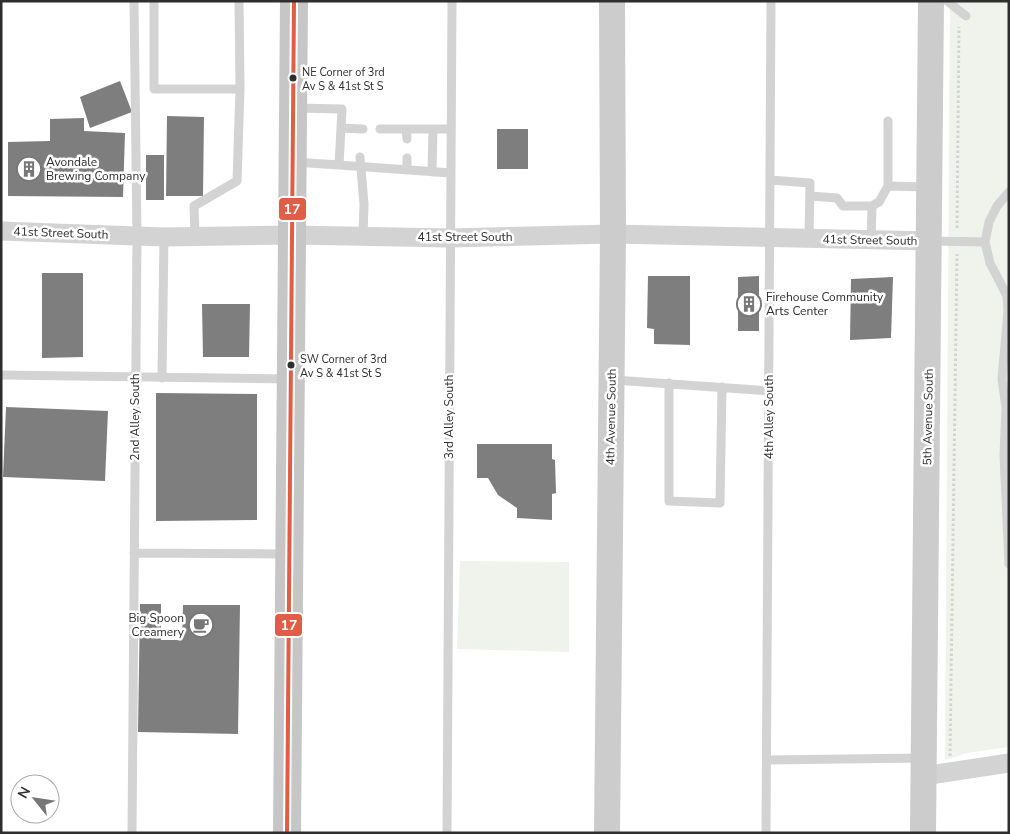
<svg xmlns="http://www.w3.org/2000/svg" width="1010" height="834" viewBox="0 0 1010 834" font-family="'Nunito Sans',sans-serif">
<rect width="100%" height="100%" fill="#fff"/>
<path fill="#f0f3ec" d="M950,1H1009V747L967,753L945,760Z
M460,561L569,562V652L457,649Z"/>
<path fill="#7e7e7e" d="M120,81L132,112L90,128L80,97Z
M167,116L204,117L203,196H166Z
M84,118V131L125,133L123,197L8,196V142L50,141V119Z
M497,129H528V169H497Z
M146,155H164V200H146Z
M42,273H83V357L42,358Z
M648,276H690V345L654,344V329L647,328Z
M759,276V331H738V277Z
M893,277L891,338L850,340L851,279Z
M202,304H250L249,357H203Z
M156,393L257,394V520L156,521Z
M6,407L108,411L105,481L3,477Z
M477,444H552V459L555,460L556,493L552,494V520L517,518V508L498,495L488,478H477Z
M140,604H161V640H182L183,605H240L238,734L138,732Z"/>
<g fill="none" stroke-linecap="round" stroke-linejoin="round">
<path stroke="#d3d3d3" stroke-width="3" stroke-dasharray="2.5 2.5" stroke-linecap="butt" d="M957,228L959,27
M950,756L957,254"/>
<path stroke="#d3d3d3" stroke-width="9" d="M154,1V89H240L239,1
M947,1L966,16
M296,108L342,109L341,128
M888,121V186L927,187
M363,129L341,128L339,165L451,173
M380,129H451
M406,129L407,139
M360,157L364,204L363,236
M294,162L339,165
M407,170V158
M432,172L433,129
M770,180L810,183L809,238
M1009,192L997,206L989,222L985,242L990,263L1007,296L1008,311L1002,379L1006,408L1004,455L1009,564
M810,196L837,198L843,206H872L871,240
M872,206L879,202L888,186
M195,236L194,206L237,181L240,89
M931,241L985,242
M1,375L289,379
M162,378L164,237
M614,380L770,391
M669,383V501L720,503L722,387
M134,553L286,554
M768,760L922,758
M132,833L137,236L134,1
M447,833L452,1
M766,833L771,1"/>
<path stroke="#d3d3d3" stroke-width="19" d="M1,231L164,237L293,235L450,238L613,234L930,241
M923,776L1009,763"/>
<path stroke="#ccc" stroke-width="26" d="M607,833L613,234L612,1
M923,833L931,1"/>
<path stroke="#c6c6c6" stroke-width="28" d="M287,833L294,1"/>
<defs>
<path id="bus-1" d="M287,833L294,1"/>
</defs>
<use href="#bus-1" stroke="#fff" stroke-width="8"/>
<use href="#bus-1" stroke="#e15d46" stroke-width="4"/>
</g>
<defs>
<symbol id="building-ring" viewBox="-11 -11 22 22"><circle r="9.5" fill="#fff" stroke="#777" stroke-width="1.5"/><path d="M-4-6H4V6H1V3H-1V6H-4ZM-2.5-4.3h1.7v1.8h-1.7ZM.8-4.3h1.7v1.8H.8ZM-2.5-1h1.7V.8h-1.7ZM.8-1h1.7V.8H.8Z" fill="#777"/></symbol>
<symbol id="cafe-ring" viewBox="-11 -11 22 22"><circle r="9.5" fill="#fff" stroke="#777" stroke-width="1.5"/><path d="M-5.5-4.5H6V0H3Q3 3.5 0 3.5H-2.5Q-5.5 3.5-5.5 0ZM3-3.2v2h1.7v-2ZM-6 4.5H4V6H-6Z" fill="#777"/></symbol>
</defs>
<g fill-rule="evenodd">
<use href="#building-ring" x="15" y="155" width="28" height="28"/>
<use href="#building-ring" x="735" y="290" width="28" height="28"/>
<use href="#cafe-ring" x="187" y="611" width="28" height="28"/>
</g>
<g fill="#2e2e2e" stroke="#fff" stroke-width="2">
<circle cx="293" cy="78" r="4.5"/>
<circle cx="291" cy="365" r="4.5"/>
</g>
<g text-anchor="middle" dominant-baseline="central" stroke-width="5" stroke-linejoin="round" paint-order="stroke">
<g font-size="11" fill="#2e2e2e" stroke="#fff" text-anchor="start">
<text x="302" y="72">NE Corner of 3rd<tspan x="302" dy="14">Av S &amp; 41st St S</tspan></text>
<text x="300" y="359">SW Corner of 3rd<tspan x="300" dy="14">Av S &amp; 41st St S</tspan></text>
</g>
<g font-size="12" fill="#2e2e2e" stroke="#fff" text-anchor="start">
<text x="46" y="162">Avondale<tspan x="46" dy="14">Brewing Company</tspan></text>
<text x="766" y="297">Firehouse Community<tspan x="766" dy="14">Arts Center</tspan></text>
<text x="184" y="618" text-anchor="end">Big Spoon<tspan x="184" dy="14">Creamery</tspan></text>
</g>
<g font-size="12" fill="#2e2e2e" stroke="#fff">
<text transform="translate(61 233) rotate(2)">41st Street South</text>
<text x="465" y="237">41st Street South</text>
<text transform="translate(870 240) rotate(1)">41st Street South</text>
<text transform="translate(135 417) rotate(-90)">2nd Alley South</text>
<text transform="translate(449 417) rotate(-90)">3rd Alley South</text>
<text transform="translate(611 417) rotate(-89)">4th Avenue South</text>
<text transform="translate(769 417) rotate(-90)">4th Alley South</text>
<text transform="translate(928 417) rotate(-89)">5th Avenue South</text>
</g>
</g>
<g stroke="#fff" stroke-width="2">
<rect x="278" y="197" width="29" height="24" rx="5" fill="#e15d46"/>
<rect x="274" y="613" width="29" height="24" rx="5" fill="#e15d46"/>
</g>
<g font-size="14" text-anchor="middle" font-weight="bold" fill="#fff">
<text x="292" y="214">17</text>
<text x="289" y="630">17</text>
</g>
<rect width="1010" height="834" fill="none" stroke="#2e2e2e" stroke-width="5"/>
<g transform="translate(35 799) rotate(300)"><circle r="24" fill="#ffffff" stroke="#ababab"/>
<path d="M0-4L9 19L0 12L-9 19Z" fill="#777777"/>
<text y="-8" font-size="14" font-weight="bold" text-anchor="middle" fill="#2e2e2e">N</text>
</g>
</svg>
